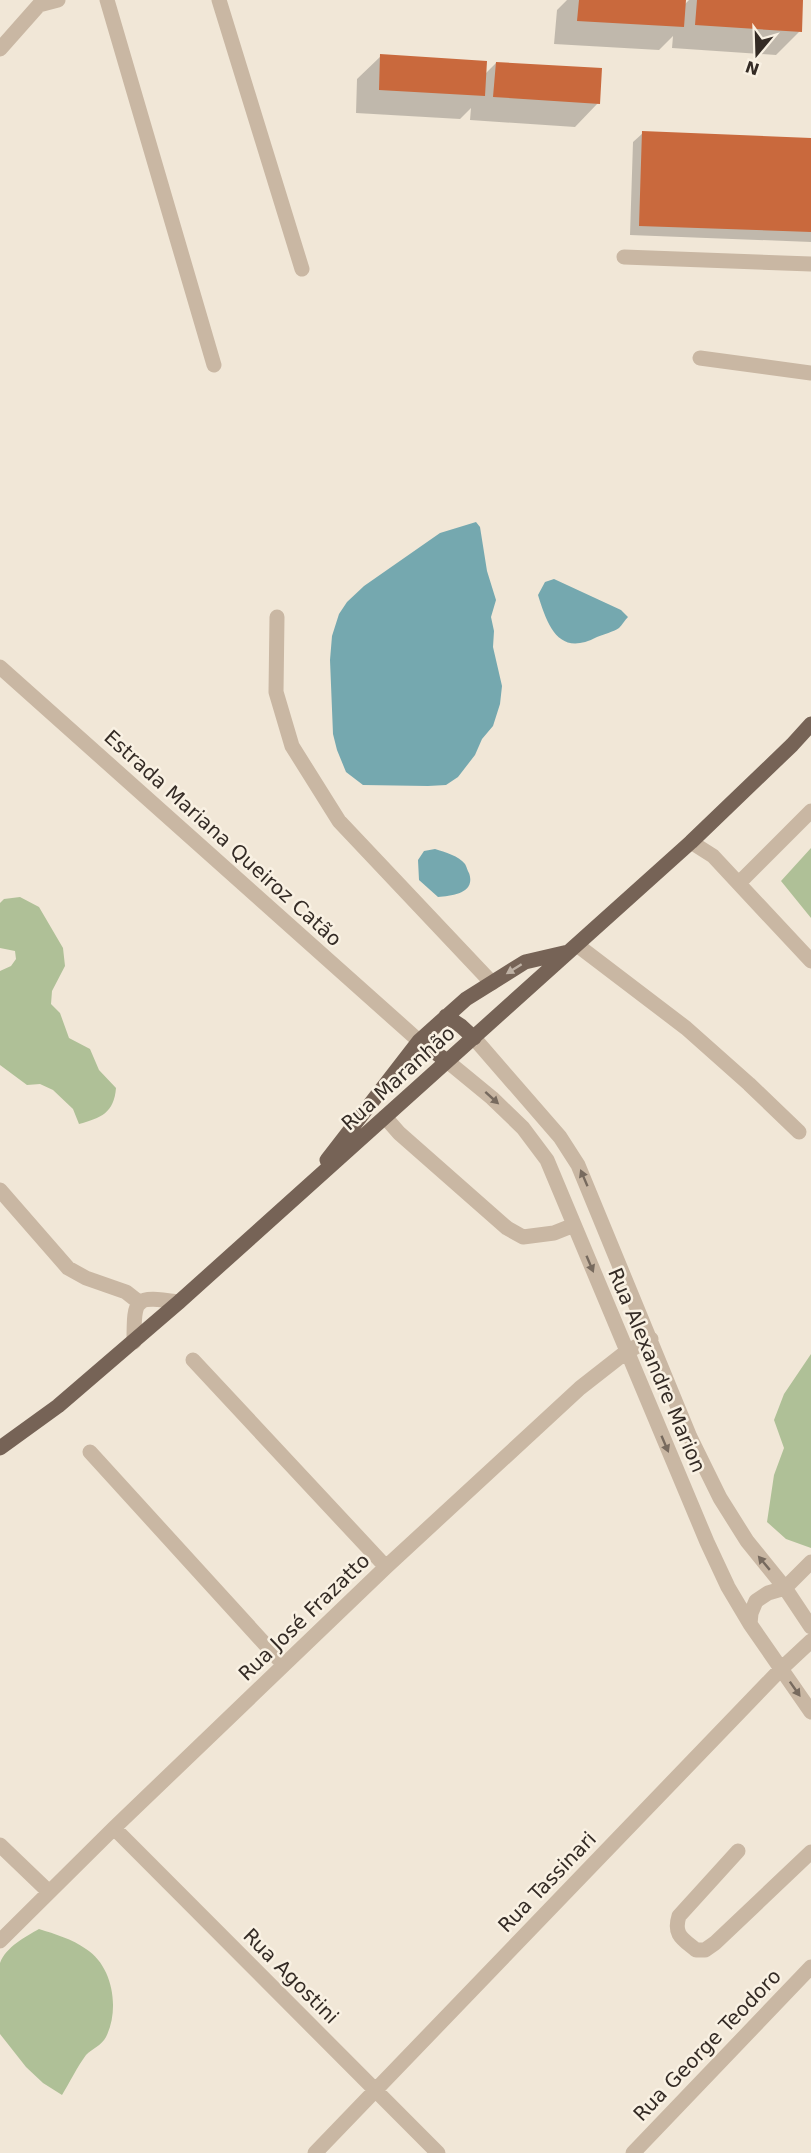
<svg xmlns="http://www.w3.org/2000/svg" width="811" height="2153" viewBox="0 0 811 2153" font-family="'DejaVu Sans',sans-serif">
<rect width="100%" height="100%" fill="#f1e7d7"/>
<path fill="#afc097" d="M811,848V918L781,881Z
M20,897L39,907L63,948L65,966L52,991L51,1004L60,1013L69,1038L90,1049L99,1070L116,1088C114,1113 101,1118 79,1124L73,1109L53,1090L40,1084L27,1085L0,1065V971L11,966L16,959L15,951L0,948V903L4,899Z
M811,1354V1548L786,1539L767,1522L774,1475L784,1448L774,1420L784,1394Z
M39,1929C55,1934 72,1939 86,1949C113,1966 120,2009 106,2037C102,2045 92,2049 86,2055C77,2067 70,2082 62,2095L43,2083L26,2067L0,2034V1963C6,1947 25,1937 39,1929Z"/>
<path fill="#75a8af" d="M476,522L480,527L487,571L496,600L491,617L494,631L493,647L502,686L500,704L493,726L482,739L475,755L458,777L446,785L428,786L363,785L346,772L337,750L333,734L330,660L332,636L339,614L347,602L364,586L440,533Z
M554,579L621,610L628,617C625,620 622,625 619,628C613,632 604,634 597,637C559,657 548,627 538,595L545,582Z
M435,849C445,852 459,856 465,864C466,865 468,872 469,873C476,893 453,896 438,897L419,880L418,860L424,851Z"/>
<path fill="#0003" d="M567,0H684V5L689,0H802L800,31L776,55L672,48L673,36L659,50L554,44L557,10Z
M381,56L485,74L496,63L598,103L575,127L470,120L471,108L460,119L356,113L357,79Z
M643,133L811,139V242L630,235L633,142Z"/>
<path fill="#c9693d" d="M579,0H686L684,27L577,21Z
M697,0H803L802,32L695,25Z
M380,54L487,61L485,96L379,90Z
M496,62L602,68L600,104L493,97Z
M642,131L811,138V232L639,226Z"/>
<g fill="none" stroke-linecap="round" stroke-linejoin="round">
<path stroke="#c9b7a3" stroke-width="15" d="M107,0L214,365
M219,0L302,269
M0,49L39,5L58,0
M624,257L811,264
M700,358L811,373
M277,617L276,692L292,746L339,821L492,983
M0,667L419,1041
M691,842L713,856L811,961
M739,883L811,811
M577,945L686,1028L749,1084L799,1132
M474,1038L560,1137L578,1165L690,1437L720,1498L747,1541L785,1588L811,1627
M447,1061L492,1098L523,1128L547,1160L707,1542L728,1587L750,1624L811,1712
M385,1117L399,1133L507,1228L523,1237L554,1233L574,1225
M0,1190L68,1268L86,1278L126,1292L140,1303
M134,1342C134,1296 135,1296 179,1302
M193,1360L386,1567
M90,1452L284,1665
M750,1624L751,1613L756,1601L768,1593L785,1588L811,1562
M114,1828L438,2153
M0,1845L49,1892
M738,1851L679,1916C673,1935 683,1939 696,1950H705L715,1943L811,1852
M0,1941L114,1828L386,1567L580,1388L626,1352L651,1339
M315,2153L781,1669L811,1641
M633,2153L811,1967"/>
<path stroke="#766356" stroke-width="15" d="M446,1016L461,1026L474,1038
M419,1041L447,1061
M327,1160L419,1041L466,999L525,962L568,952
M0,1448L58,1406L179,1302L691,842L792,745L811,724"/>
</g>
<defs><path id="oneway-solid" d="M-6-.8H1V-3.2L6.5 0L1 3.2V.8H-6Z" transform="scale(1.5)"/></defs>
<use fill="#beb1a4" href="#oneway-solid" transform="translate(514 969) rotate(148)"/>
<g fill="#776a5e">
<use href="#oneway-solid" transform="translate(492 1098) rotate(42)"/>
<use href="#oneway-solid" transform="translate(584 1178) rotate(-113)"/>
<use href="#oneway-solid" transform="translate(590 1264) rotate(67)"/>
<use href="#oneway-solid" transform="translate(665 1444) rotate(67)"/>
<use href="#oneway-solid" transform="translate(764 1563) rotate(-130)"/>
<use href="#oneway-solid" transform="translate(795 1689) rotate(55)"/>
</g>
<g text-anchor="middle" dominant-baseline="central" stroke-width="5" stroke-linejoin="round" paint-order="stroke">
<g font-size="20" fill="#342b25" stroke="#f9f1e3">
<text transform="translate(223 838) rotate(42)">Estrada Mariana Queiroz Catão</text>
<text transform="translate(398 1078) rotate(-42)">Rua Maranhão</text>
<text transform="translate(657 1370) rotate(67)">Rua Alexandre Marion</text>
<text transform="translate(304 1617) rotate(-44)">Rua José Frazatto</text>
<text transform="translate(547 1882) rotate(-46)">Rua Tassinari</text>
<text transform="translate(291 1976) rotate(45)">Rua Agostini</text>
<text transform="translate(707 2045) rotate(-46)">Rua George Teodoro</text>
</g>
</g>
<g transform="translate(757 54) rotate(199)" stroke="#f9f1e3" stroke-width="4.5" paint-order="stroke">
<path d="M0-4.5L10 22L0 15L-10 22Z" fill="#342b25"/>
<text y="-9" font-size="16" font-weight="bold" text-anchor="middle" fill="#342b25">N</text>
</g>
</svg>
